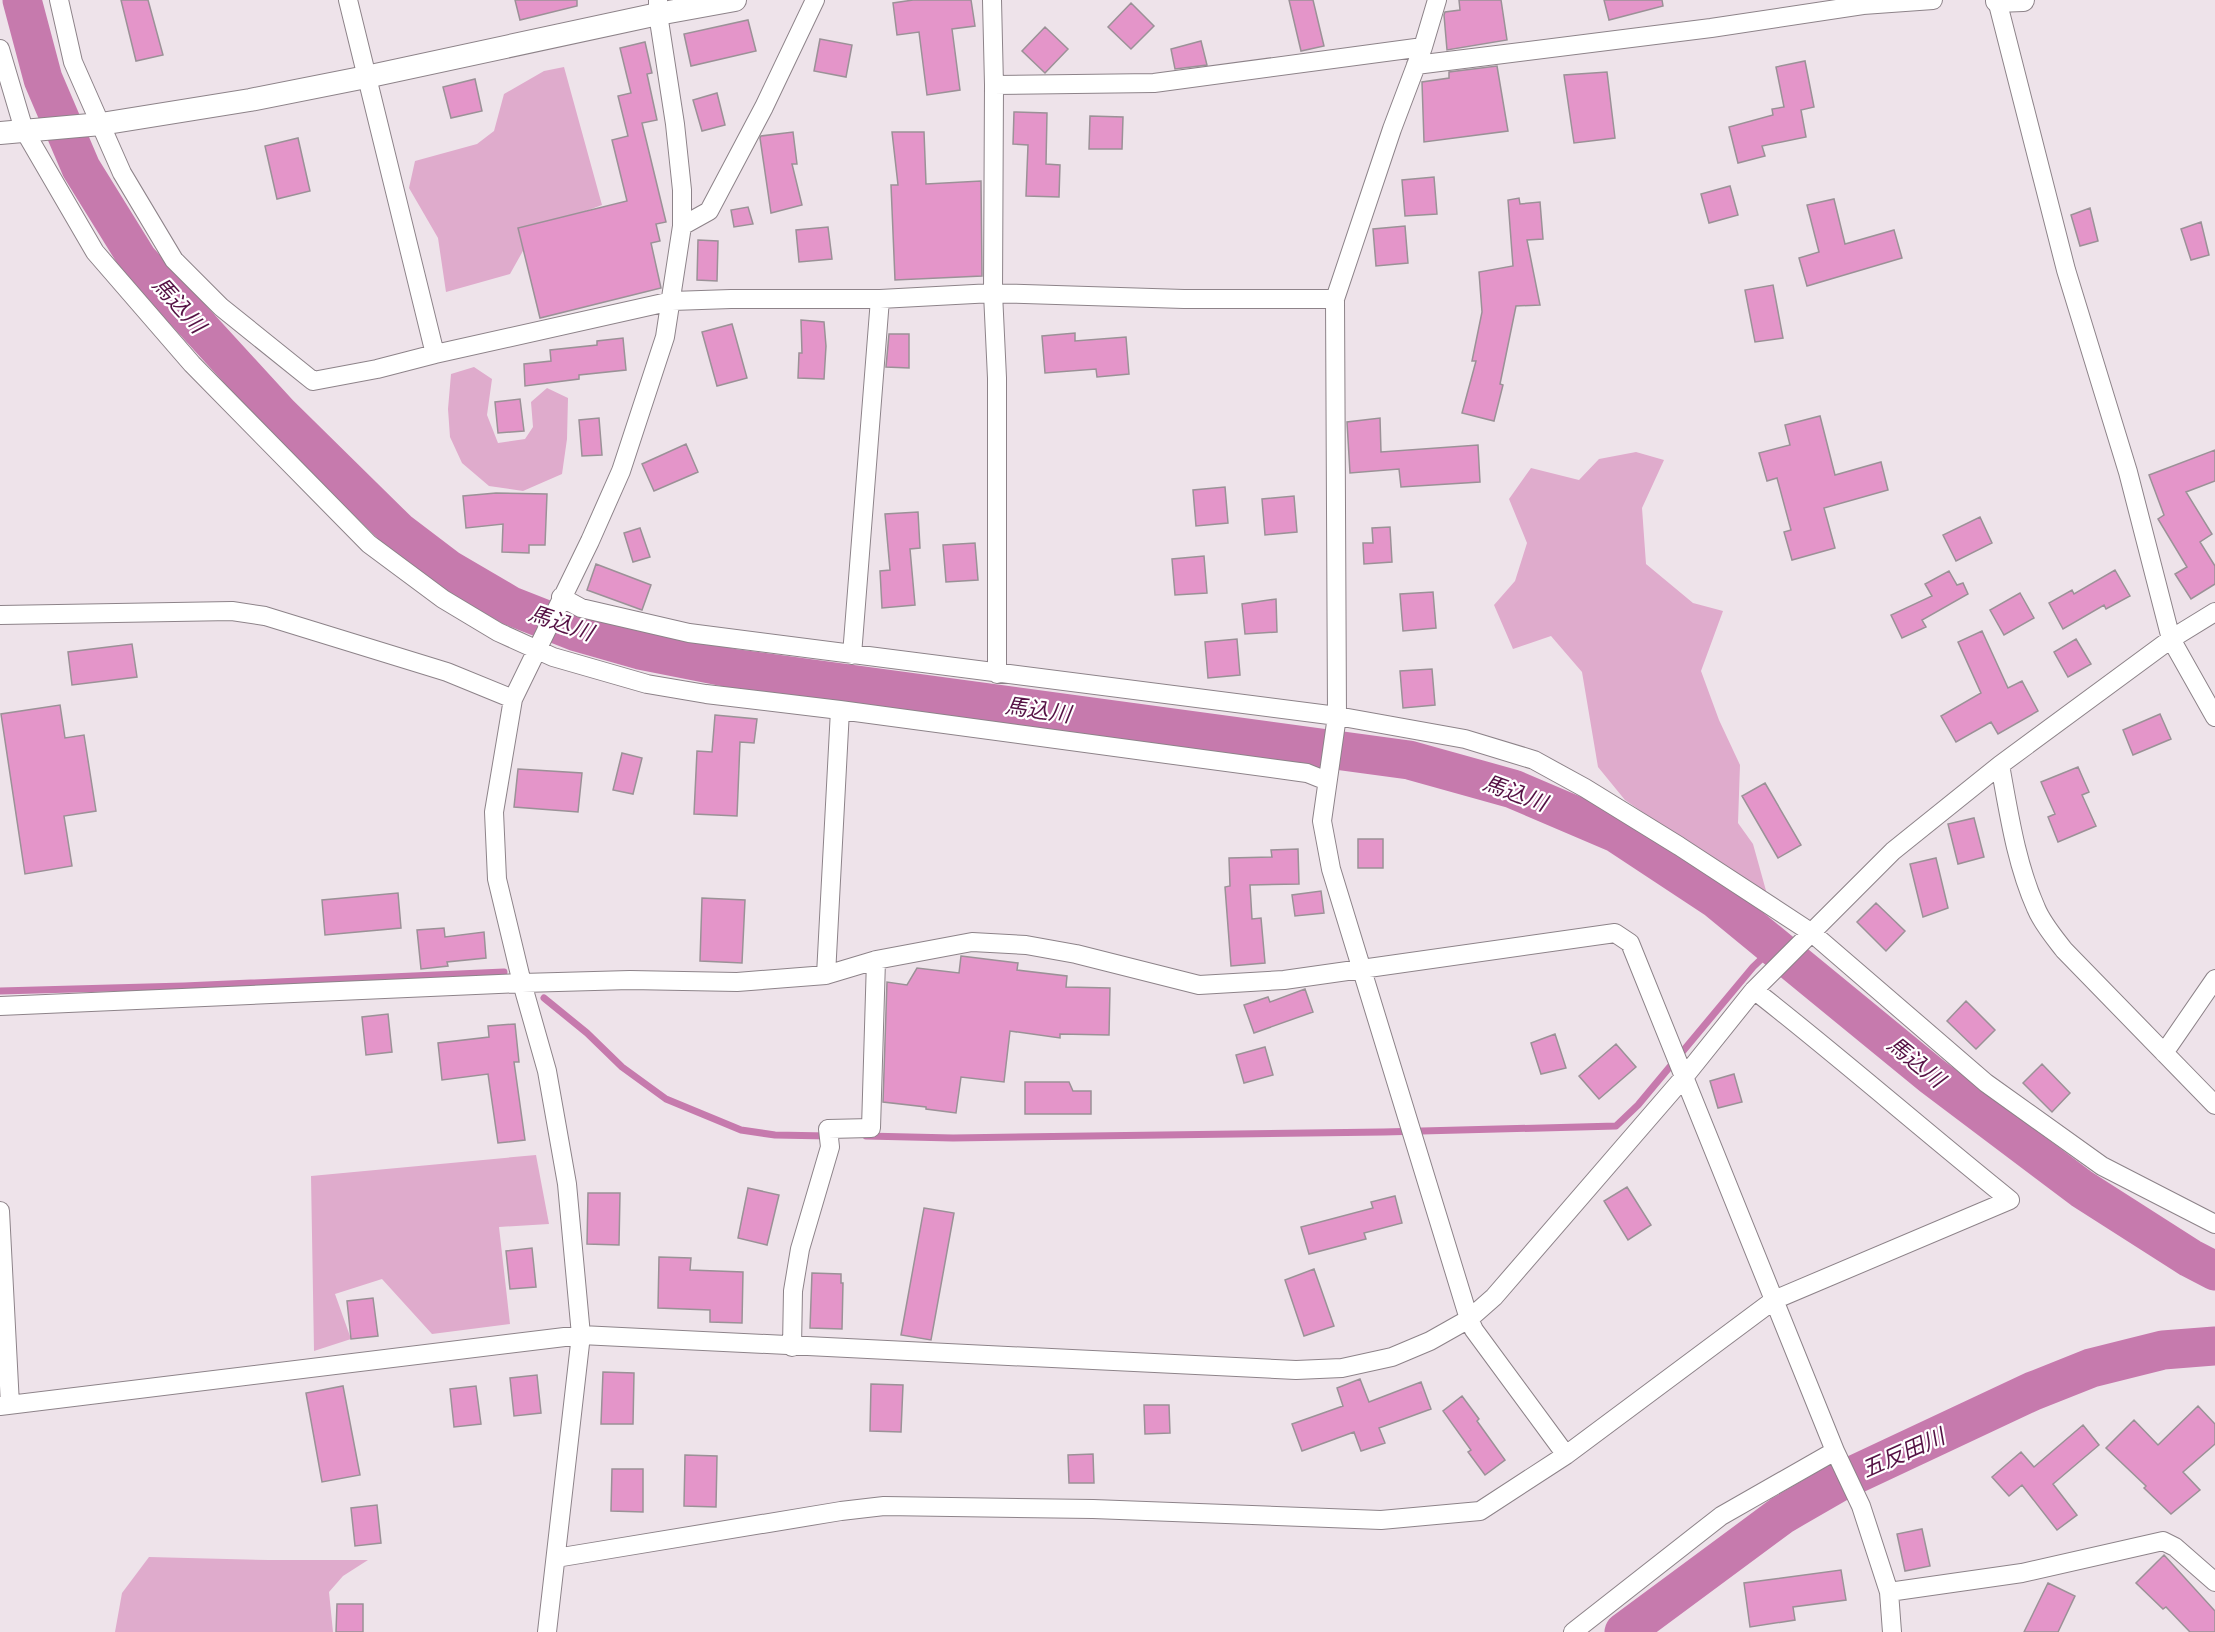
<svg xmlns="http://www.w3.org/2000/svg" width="2215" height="1632" viewBox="0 0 2215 1632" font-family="Signika,'Noto Sans JP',sans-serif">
<rect width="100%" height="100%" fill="#eee3ea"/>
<path fill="#dfabcc" d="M564,67L602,205L543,227L533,233L510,274L446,292L438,238L409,188L415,161L477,144L494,131L504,94L544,71Z
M474,367L492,379L487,415L498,443L525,439L533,427L531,402L547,388L568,398L567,439L562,474L523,491L489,486L462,463L450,437L448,409L451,374Z
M1636,452L1664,460L1642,508L1646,564L1693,603L1723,611L1701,671L1719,720L1740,765L1738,823L1753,844L1770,905L1736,877L1625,800L1598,767L1582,672L1551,636L1513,649L1494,605L1515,581L1527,543L1509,499L1531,468L1579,480L1599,459Z
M536,1155L549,1224L499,1227L510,1324L432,1334L382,1279L335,1294L351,1339L314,1351L311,1176Z
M149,1557L269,1560H368L343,1576L329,1592L333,1632H115L122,1593Z"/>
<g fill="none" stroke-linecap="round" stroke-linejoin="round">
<path stroke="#c67aad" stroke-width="7" d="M0,991L184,986L504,972
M544,998L587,1033L622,1067L666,1099L741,1130L775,1135L828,1136
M866,1136L953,1138L1384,1132L1616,1126L1638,1105L1753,967L1774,947"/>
<path stroke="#c67aad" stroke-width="39" d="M22,0L43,79L81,168L138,260L279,414L398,531L448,569L511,606L577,632L640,650L731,668L1409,760L1513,789L1616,833L1716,899L1932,1076L2082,1189L2190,1258L2215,1271
M1624,1632L1782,1515L1839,1482L2033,1391L2091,1368L2163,1350L2215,1346"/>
</g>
<path fill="#e495c9" stroke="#9b9197" stroke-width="1.5" d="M121,0H148L163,55L136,61Z
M515,0H577V6L520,20Z
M913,0H971L975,26L952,29L960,90L927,95L919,32L897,35L893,3Z
M1289,0H1313L1324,46L1301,51Z
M1459,0H1501L1507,40L1447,50L1444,15L1445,12L1460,10Z
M1604,0H1662L1663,6L1609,20Z
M1131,3L1154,26L1131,49L1108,27Z
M748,20L756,51L691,66L684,34Z
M1045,27L1068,49L1045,73L1022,51Z
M820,39L852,45L846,77L814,71Z
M1201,41L1207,65L1175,69L1171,49Z
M645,42L652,73L647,74L657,120L642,123L666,222L656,224L660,241L651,243L661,288L540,318L518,228L627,201L612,140L628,136L618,96L631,93L620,48Z
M1805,61L1814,107L1801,110L1806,137L1762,146L1765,156L1738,163L1729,127L1773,115L1772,109L1784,107L1776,67Z
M1497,66L1508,131L1424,142L1422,82L1449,78V72Z
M1607,72L1615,138L1574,143L1564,75Z
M475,79L482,111L451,118L443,87Z
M717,93L725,125L702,131L693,100Z
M1014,112L1047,113L1046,164L1060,165L1059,197L1026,196L1028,145L1013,144Z
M1090,116L1123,117L1122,149H1089Z
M793,132L797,164H792L802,205L771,213L760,138L761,136Z
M892,132H924L926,184L981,181L982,276L895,280L891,185H898Z
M298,138L310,191L277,199L265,146Z
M1434,177L1437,214L1405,216L1402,180Z
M1730,186L1738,215L1709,223L1701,194Z
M1519,198L1520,204L1540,202L1543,239L1527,240L1540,305L1516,306L1500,384L1503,385L1494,421L1462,413L1476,361H1472L1482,312L1479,272L1513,266L1508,200Z
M1834,199L1845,244L1894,230L1902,258L1807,286L1799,258L1819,252L1807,205Z
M748,207L753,224L734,227L731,210Z
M2090,208L2098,241L2080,246L2071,215Z
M2201,222L2209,255L2191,260L2181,229Z
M1405,226L1408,263L1376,266L1373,229Z
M828,227L832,259L799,262L796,230Z
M698,240L718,241L717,281L697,280Z
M1773,285L1783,338L1755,342L1745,290Z
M801,320L824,322L826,346L824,379L798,378L799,353H802Z
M732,324L747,378L717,386L702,332Z
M1075,333V341L1126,337L1129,374L1097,377L1096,369L1045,373L1042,336Z
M889,334H909V368L886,367Z
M623,338L626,370L579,375V379L525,386L524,364L551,361L550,350L597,345V341Z
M520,399L524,431L498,433L495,402Z
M1820,416L1835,475L1881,462L1888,490L1824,508L1835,548L1792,560L1784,532L1791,530L1777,478L1767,481L1759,453L1790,445L1785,425Z
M599,418L602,455L582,456L579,420Z
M1380,418L1381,452L1478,445L1480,482L1401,487L1399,469L1350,473L1347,422Z
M686,444L698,472L654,491L642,464Z
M2215,450V481L2186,492L2212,534L2200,542L2215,566V584L2191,599L2175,574L2187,567L2158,519L2164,515L2149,475Z
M1225,487L1228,523L1196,526L1193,490Z
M496,493L547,494L545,545H529V553L502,552L503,524L466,528L463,496Z
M1294,496L1297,532L1265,535L1262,499Z
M918,512L920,548L910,549L915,605L882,608L880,571L890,570L885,514Z
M1980,517L1992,543L1956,561L1943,535Z
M1390,527L1392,562L1364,564L1363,543H1373L1372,528Z
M640,528L650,557L633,562L624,533Z
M975,543L978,580L946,582L943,545Z
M1204,556L1207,593L1175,595L1172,559Z
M596,564L651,585L642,610L587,590Z
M2115,570L2130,596L2106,609L2104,605L2063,629L2049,603L2072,590L2074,594Z
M1949,571L1957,585L1963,583L1968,594L1922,620L1926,627L1902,638L1891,615L1932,596L1925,584Z
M1433,592L1436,628L1403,631L1400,594Z
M2020,593L2034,618L2004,635L1990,610Z
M1276,599L1277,632L1245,634L1242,604Z
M1982,631L2008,688L2022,681L2038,711L1998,734L1991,722L1956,742L1941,716L1981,693L1958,642Z
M1237,639L1240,675L1208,678L1205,642Z
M2076,639L2091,664L2068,677L2054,652Z
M132,644L137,677L72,685L68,652Z
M1432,669L1435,705L1403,708L1400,671Z
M60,705L65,738L84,735L96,811L64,816L72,866L25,874L1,714Z
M2160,714L2171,739L2133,755L2123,730Z
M715,715L757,719L754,743L740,742L737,816L694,814L697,751L712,752Z
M622,753L642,758L633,794L613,790Z
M2078,767L2089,792L2082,795L2096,826L2058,842L2048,817L2055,814L2041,782Z
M518,769L582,773L578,812L514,807Z
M1765,783L1801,845L1778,858L1742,796Z
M1974,818L1984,857L1958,864L1948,824Z
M1358,839H1383V868H1358Z
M1298,849L1299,884L1250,885L1252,919L1261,918L1265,963L1231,966L1225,887L1230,886L1229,858L1272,857L1271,850Z
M1936,858L1948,908L1923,917L1910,864Z
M1321,891L1324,913L1295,916L1292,895Z
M398,893L401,928L325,935L322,900Z
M702,898L745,900L742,963L700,961Z
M1876,903L1905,931L1886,951L1857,922Z
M444,928L445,937L484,932L486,958L447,962L448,966L421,969L417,930Z
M961,956L1018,963L1017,970L1067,976L1066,987L1110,988L1109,1035L1060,1034V1038L1010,1031L1004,1082L961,1077L956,1113L926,1109V1107L883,1102L887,982L907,985L917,968L959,973Z
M1305,989L1313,1012L1254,1033L1244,1005L1268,997L1270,1002Z
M1966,1001L1995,1030L1976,1049L1947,1021Z
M388,1014L392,1052L366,1055L362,1017Z
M515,1024L519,1062H514L525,1140L498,1143L488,1074L442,1080L438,1043L489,1037L488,1026Z
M1555,1034L1566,1068L1541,1074L1531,1043Z
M1616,1044L1636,1067L1599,1099L1579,1076Z
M1265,1047L1273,1075L1244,1083L1236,1055Z
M2042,1064L2070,1093L2052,1112L2023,1083Z
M1734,1074L1742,1102L1718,1108L1710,1081Z
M1025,1082H1069L1073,1091H1091V1114H1025Z
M1627,1187L1651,1225L1628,1240L1604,1201Z
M748,1188L779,1195L767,1245L738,1238Z
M588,1193H620L619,1245L587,1244Z
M1395,1196L1402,1223L1364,1233L1366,1239L1309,1254L1301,1227L1373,1208L1371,1202Z
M924,1208L954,1213L931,1340L901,1335Z
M532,1248L536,1287L510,1289L506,1251Z
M659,1257L691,1258L690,1270L743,1272L742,1323L710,1322V1310L658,1308Z
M1314,1269L1334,1326L1304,1336L1285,1280Z
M812,1273L841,1274V1283H843L842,1329L810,1328Z
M373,1298L378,1336L351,1339L347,1301Z
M603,1372L634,1373L633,1424H601Z
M537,1375L541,1413L514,1416L510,1378Z
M1360,1379L1369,1402L1421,1382L1431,1409L1379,1428L1385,1443L1361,1451L1354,1432L1302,1451L1292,1424L1343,1406L1337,1388Z
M871,1384L903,1385L901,1432L870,1431Z
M343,1386L360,1475L322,1482L306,1393Z
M476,1386L481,1424L454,1427L450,1389Z
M1462,1396L1479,1419L1477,1421L1505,1460L1485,1475L1468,1452L1471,1450L1443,1411Z
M1144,1405H1169L1170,1433L1145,1434Z
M2198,1406L2215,1424V1444L2183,1472L2200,1490L2171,1514L2144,1488L2146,1486L2106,1448L2134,1420L2158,1445Z
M2083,1425L2099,1445L2053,1484L2077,1515L2057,1530L2022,1485L2009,1496L1992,1477L2021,1452L2034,1467Z
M1093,1454L1094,1483H1069L1068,1455Z
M685,1455L717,1456L716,1507L684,1506Z
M612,1469H643V1512L611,1511Z
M377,1505L381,1543L355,1546L351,1508Z
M1922,1529L1930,1566L1905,1571L1897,1534Z
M2164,1555L2215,1611V1632H2190L2166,1607L2163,1609L2136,1583Z
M1841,1570L1846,1600L1793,1607L1795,1620L1750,1627L1744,1583Z
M2048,1583L2075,1596L2058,1632H2024Z
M337,1604H363V1632H336Z"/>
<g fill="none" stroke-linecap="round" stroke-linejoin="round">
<defs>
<path id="minor" d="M59,0L73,62L122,173L174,260L221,307L313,381L377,369L435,354L672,301L731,299H880L993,293L1184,299H1335
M348,0L435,354
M992,0L994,85L993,293L997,378V674
M1437,0L1423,47L1392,129L1335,299L1337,716L1322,821L1331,869L1469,1319L1474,1330L1566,1455
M1997,0L2066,270L2128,472L2171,639L2215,717
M0,49L24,130L95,252L192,364L369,544L443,599L498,632L553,657L647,684L706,694L840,710L1307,773L1327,781
M1416,65L1711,28L1863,5L1933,0
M994,85L1154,83L1423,47
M682,226L709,211L764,107L815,0
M561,597L581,608L689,633L1337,716L1465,739L1534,760L1585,788L1679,846L1812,933L1986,1083L2102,1166L2215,1224
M0,615L232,611L265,616L447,672L513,699
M852,655L880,299
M2000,765C2009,814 2016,863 2036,908C2042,923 2054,937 2064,950L2215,1105
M826,975L840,710
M0,1006L522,983L630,980L737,982L826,975L876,960L972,942L1026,945L1076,954L1199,985L1284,980L1615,933L1630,943L1835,1451L1861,1506L1889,1592L1892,1632
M2164,1053L2215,979
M0,1211L10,1405
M792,1347L793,1291L800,1249L830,1147L828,1129L871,1128L876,960
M0,1406L581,1335L1296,1370L1342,1368L1392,1357L1430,1341L1469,1319L1494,1297L1685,1076L1754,990L1893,851L2000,765L2171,639L2215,612
M556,1558L841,1511L884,1506L1093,1509L1381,1520L1480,1511L1566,1455L1774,1300L2010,1200C1924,1131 1841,1058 1754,990
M1889,1592L2022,1573L2163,1541L2175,1547L2215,1582
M547,1632L581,1335L567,1184L547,1071L522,983L497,879L494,812L513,699L590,541L621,471L665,337L682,226V190L675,124L658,14V0
M1573,1632L1721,1516L1835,1451"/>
<path id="tertiary" d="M1997,1L2023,0
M0,133L101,124L250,100L366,77L658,14L735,0"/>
</defs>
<use href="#minor" stroke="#8d8389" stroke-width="20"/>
<use href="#tertiary" stroke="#8d8389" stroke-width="24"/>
<use href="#minor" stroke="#fff" stroke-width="18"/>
<use href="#tertiary" stroke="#fff" stroke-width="22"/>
</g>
<g text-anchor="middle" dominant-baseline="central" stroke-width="4.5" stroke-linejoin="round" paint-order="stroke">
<g font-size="22" font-style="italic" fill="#514" stroke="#fff">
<text transform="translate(179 305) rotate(48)">馬込川</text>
<text transform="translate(561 623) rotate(19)">馬込川</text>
<text transform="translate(1038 710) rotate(8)">馬込川</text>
<text transform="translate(1515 793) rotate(20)">馬込川</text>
<text transform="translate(1916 1062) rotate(39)">馬込川</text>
<text transform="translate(1903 1453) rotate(-24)">五反田川</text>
</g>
</g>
</svg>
